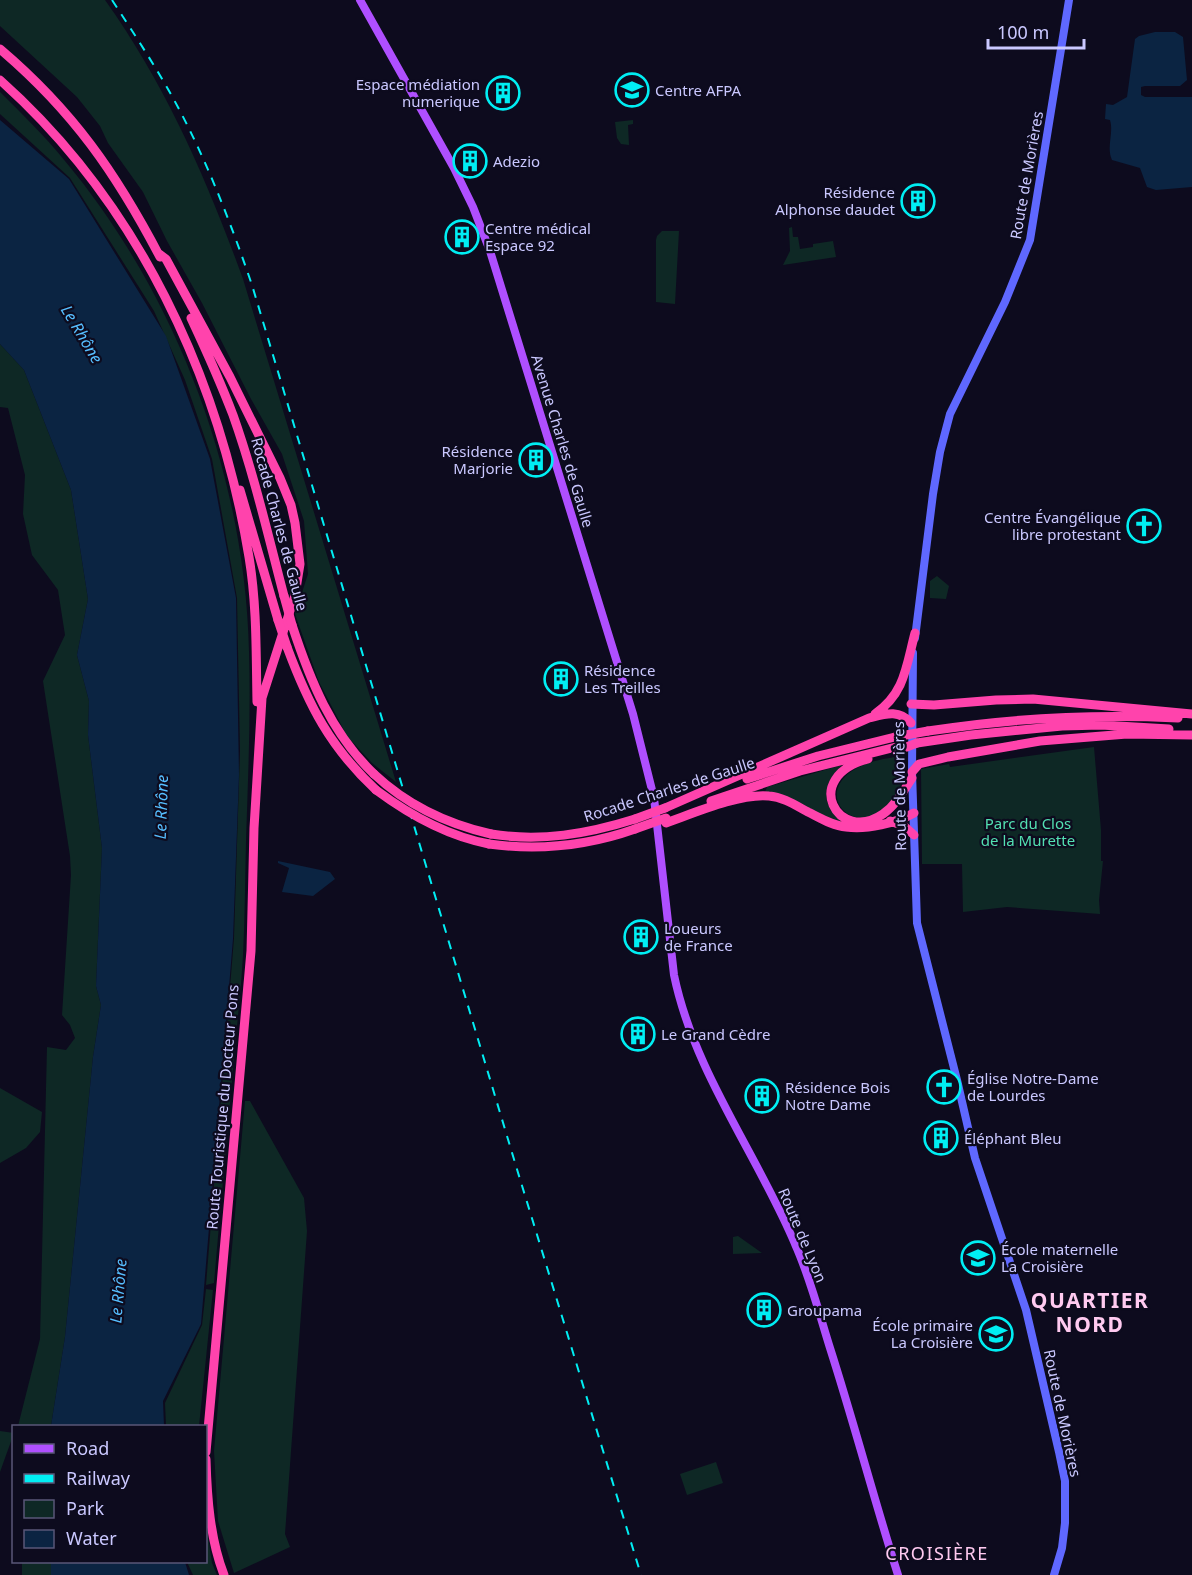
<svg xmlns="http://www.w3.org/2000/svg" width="1192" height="1575" viewBox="0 0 1192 1575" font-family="'Noto Sans',sans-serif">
<rect width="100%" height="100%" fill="#0d0b1e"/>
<path fill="#0e2825" d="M0,0H105C167,87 207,180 243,279L396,782L372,763L347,736L319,682L295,614L308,574L304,521L282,454L251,399L202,303L167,241L143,192L108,143L100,126L77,97L0,26Z
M0,92C22,114 45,136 65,161C177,295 245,476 249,651C251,714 248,778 246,841C245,879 245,917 243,955C241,993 236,1031 233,1069C227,1140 220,1212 214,1283L206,1285L234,938L240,751L237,598L212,459L185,380L154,311L70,178L0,114Z
M633,120V124L628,125L629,145L621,144L617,138L615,122Z
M792,227L793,237H798L800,249L813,247V244L833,241L836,257L783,265L790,251L789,228Z
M662,231H679L675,304L656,302V240L657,236Z
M0,344L24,370L71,490L88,599L77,655L89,701L88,735L102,848L96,986L101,1005L93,1057L65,1337L51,1426H18L40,1339L47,1047L66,1050L75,1038L70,1025L62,1015L71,875L70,856L43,681L65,635L58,590L32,555L23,514L25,475L8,408L0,407Z
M937,576L949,586L946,599L930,598V581Z
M1094,747L1101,830V861H1103L1099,900L1100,914L1007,907L963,912L962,864H922L921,769L949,764L950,767Z
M905,756C907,772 902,786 893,799C850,856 786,766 905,756Z
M842,765C840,768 836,771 833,775C817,799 831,815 853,825L838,823L765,792L767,787Z
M0,1088L42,1112L40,1132L26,1148L0,1163Z
M245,1101H250L304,1198L307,1231L285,1534L290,1547L234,1573L218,1521L214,1451Z
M738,1236L762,1253L733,1254V1237Z
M206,1289L213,1290L199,1426H166L165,1403L202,1325Z
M0,1431L14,1433L0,1472Z
M716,1462L723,1483L687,1495L680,1474Z
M206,1523L212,1563L217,1575H193L187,1562H206Z
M22,1562H51V1575H22Z"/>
<path fill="#0b2442" d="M1155,32H1175L1183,37L1187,80L1180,86H1145L1141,87V95L1145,97H1192V187L1156,190L1147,187L1140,168L1112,160C1106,147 1114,133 1110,120L1105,119L1106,104L1113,105L1127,97L1135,39L1139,36Z
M0,120L69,179L166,336L210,459L236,598L239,775L233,939L201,1324L163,1401L164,1426H51L65,1337L93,1057L101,1005L96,986L102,848L88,735L89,701L77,655L88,599L71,490L24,370L0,344Z
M278,861L330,872L335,879L313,896L282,892L289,868L278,863Z
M51,1562H185L189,1575H51Z"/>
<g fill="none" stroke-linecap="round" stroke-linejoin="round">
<path stroke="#5f68ff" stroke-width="8" d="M915,638L933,494L940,452L950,414L1005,302L1030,240L1069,0
M913,653L912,772L917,923L957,1080L975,1158L1026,1310L1059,1452L1065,1481V1523L1062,1548L1054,1575"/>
<path stroke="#af4fff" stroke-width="8" d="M360,0L454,168L473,207L490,251L633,714L654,798L674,975C694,1072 757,1154 795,1244C810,1277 819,1313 830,1348C854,1423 874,1499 898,1575"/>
<path stroke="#ff43ac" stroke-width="9" d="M0,49C73,111 116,173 160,257
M0,80C138,203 219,376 249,557C257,605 256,654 257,702
M158,253L166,259L230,377L280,478L291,505L295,523L300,564L295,595L262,698L254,828L251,951L206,1452
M191,318C206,350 220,381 233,415C254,474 268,535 284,596
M240,490L278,620
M292,625C310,680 331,733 374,774
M287,647C309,706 330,747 376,790
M911,704L934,705L996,700L1033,699L1192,714
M875,714C905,693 906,667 915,633
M928,731C1011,718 1094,714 1178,718
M917,743L971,735L1062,726L1101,725L1169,729
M868,759C800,777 838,845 883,814C896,805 904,790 912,778
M912,772L919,764L948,757L1040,741L1127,734L1192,735
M747,779L818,756L895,737
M711,801L800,771L896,747
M665,808L869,718C885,714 899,709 911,723
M890,821L904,826L914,835
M666,823C694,813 740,793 769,796C783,797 795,805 808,812C820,818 833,826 846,827C867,830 896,823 914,813
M491,834C541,842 587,834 635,819
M489,844C540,851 587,846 635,829
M206,1459C207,1497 210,1539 224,1575"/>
<path stroke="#00eef3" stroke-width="2" stroke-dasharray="9 8" stroke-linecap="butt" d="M112,0C133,32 154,64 173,98C206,158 230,221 252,285L516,1166L641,1575"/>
<path stroke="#ff43ac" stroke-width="9" d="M284,596L292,625
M278,620L287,647
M895,737L928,731
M896,751L917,743
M374,774C407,805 447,824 491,834
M376,790C411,816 447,836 489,844
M635,819L665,808
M635,829L666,818"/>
</g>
<defs>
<symbol id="university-ring" viewBox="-11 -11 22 22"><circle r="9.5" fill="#0d0b1e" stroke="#00eef3" stroke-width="1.5"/><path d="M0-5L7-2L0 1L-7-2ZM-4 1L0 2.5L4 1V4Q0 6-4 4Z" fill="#00eef3"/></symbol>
<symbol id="building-ring" viewBox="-11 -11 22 22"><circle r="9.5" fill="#0d0b1e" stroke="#00eef3" stroke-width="1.5"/><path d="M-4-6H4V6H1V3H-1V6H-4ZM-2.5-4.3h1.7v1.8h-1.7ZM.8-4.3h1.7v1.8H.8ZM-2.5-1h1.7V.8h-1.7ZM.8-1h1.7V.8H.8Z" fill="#00eef3"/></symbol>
<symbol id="church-ring" viewBox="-11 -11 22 22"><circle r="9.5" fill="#0d0b1e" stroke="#00eef3" stroke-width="1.5"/><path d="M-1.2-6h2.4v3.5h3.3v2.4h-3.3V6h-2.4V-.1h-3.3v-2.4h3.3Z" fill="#00eef3"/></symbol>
<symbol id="school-ring" viewBox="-11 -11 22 22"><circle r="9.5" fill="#0d0b1e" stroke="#00eef3" stroke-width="1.5"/><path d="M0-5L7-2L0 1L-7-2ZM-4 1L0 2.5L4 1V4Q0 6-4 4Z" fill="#00eef3"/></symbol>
</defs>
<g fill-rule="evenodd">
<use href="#university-ring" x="613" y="71" width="38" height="38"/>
<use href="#building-ring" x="484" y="74" width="38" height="38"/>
<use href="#building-ring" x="451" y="142" width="38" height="38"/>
<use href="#building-ring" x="899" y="182" width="38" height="38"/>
<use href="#building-ring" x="443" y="218" width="38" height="38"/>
<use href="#building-ring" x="517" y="441" width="38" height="38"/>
<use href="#church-ring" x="1125" y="507" width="38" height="38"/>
<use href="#building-ring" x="542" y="660" width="38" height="38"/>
<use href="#building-ring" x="622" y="918" width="38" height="38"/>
<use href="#building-ring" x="619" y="1015" width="38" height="38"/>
<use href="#church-ring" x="925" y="1068" width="38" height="38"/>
<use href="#building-ring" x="743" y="1077" width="38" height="38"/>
<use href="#building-ring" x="922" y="1119" width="38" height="38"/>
<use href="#school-ring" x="959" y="1239" width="38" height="38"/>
<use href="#building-ring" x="745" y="1291" width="38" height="38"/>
<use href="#school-ring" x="977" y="1315" width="38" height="38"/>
</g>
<g text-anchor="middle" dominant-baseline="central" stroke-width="4.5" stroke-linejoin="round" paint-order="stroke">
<g font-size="15" fill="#cac8ff" stroke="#0d0b1e" text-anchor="start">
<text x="480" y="84" text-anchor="end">Espace médiation<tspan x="480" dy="17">numerique</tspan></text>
<text x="655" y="90">Centre AFPA</text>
<text x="493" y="161">Adezio</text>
<text x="895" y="192" text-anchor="end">Résidence<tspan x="895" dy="17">Alphonse daudet</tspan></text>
<text x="485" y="228">Centre médical<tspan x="485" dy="17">Espace 92</tspan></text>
<text x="513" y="451" text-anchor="end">Résidence<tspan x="513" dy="17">Marjorie</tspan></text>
<text x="1121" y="517" text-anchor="end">Centre Évangélique<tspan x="1121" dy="17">libre protestant</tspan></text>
<text x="584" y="670">Résidence<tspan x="584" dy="17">Les Treilles</tspan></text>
<text x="664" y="928">Loueurs<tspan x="664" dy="17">de France</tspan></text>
<text x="661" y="1034">Le Grand Cèdre</text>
<text x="967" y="1078">Église Notre-Dame<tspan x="967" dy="17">de Lourdes</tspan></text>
<text x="785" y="1087">Résidence Bois<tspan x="785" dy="17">Notre Dame</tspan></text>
<text x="964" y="1138">Éléphant Bleu</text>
<text x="1001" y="1249">École maternelle<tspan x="1001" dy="17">La Croisière</tspan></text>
<text x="787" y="1310">Groupama</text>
<text x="973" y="1325" text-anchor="end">École primaire<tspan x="973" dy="17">La Croisière</tspan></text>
</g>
<g font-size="15" fill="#cac8ff" stroke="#0d0b1e">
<text transform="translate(1026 175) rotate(-80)">Route de Morières</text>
<text transform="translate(563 441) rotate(73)">Avenue Charles de Gaulle</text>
<text transform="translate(280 524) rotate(75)">Rocade Charles de Gaulle</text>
<text transform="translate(899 786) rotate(-91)">Route de Morières</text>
<text transform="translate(669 789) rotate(-18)">Rocade Charles de Gaulle</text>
<text transform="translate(222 1107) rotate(-85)">Route Touristique du Docteur Pons</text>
<text transform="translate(803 1235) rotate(67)">Route de Lyon</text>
<text transform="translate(1063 1413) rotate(78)">Route de Morières</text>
</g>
<g font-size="15" fill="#53e0b2" stroke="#0d0b1e">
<text x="1028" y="823">Parc du Clos<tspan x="1028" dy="17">de la Murette</tspan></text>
</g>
<g font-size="16" font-style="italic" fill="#56beff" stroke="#0d0b1e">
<text transform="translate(82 334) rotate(59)">Le Rhône</text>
<text transform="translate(161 807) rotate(-88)">Le Rhône</text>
<text transform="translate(118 1291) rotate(-85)">Le Rhône</text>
</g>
<g font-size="18" letter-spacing="1.5" fill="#ffcaf0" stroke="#0d0b1e">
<text x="937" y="1553">CROISIÈRE</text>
</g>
<g font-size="21" font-weight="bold" letter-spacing="1.5" fill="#ffcaf0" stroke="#0d0b1e">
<text x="1090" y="1300">QUARTIER<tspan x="1090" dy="24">NORD</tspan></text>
</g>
</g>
<rect x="12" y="1425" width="195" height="138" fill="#0d0b1e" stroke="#595778" stroke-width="1.5"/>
<rect x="24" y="1444" width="30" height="9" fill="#af4fff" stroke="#595778" stroke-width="1.5"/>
<text x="66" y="1455" font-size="18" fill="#cac8ff">Road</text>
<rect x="24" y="1474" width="30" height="9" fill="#00eef3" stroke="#595778" stroke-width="1.5"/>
<text x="66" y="1485" font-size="18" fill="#cac8ff">Railway</text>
<rect x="24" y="1500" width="30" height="18" fill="#0e2825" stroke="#595778" stroke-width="1.5"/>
<text x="66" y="1515" font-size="18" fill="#cac8ff">Park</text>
<rect x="24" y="1530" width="30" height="18" fill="#0b2442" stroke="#595778" stroke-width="1.5"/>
<text x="66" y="1545" font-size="18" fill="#cac8ff">Water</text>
<path d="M988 39v9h96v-9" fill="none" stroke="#cac8ff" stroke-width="3"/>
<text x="997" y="39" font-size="18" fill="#cac8ff" stroke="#0d0b1e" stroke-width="4.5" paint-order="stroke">100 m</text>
</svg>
